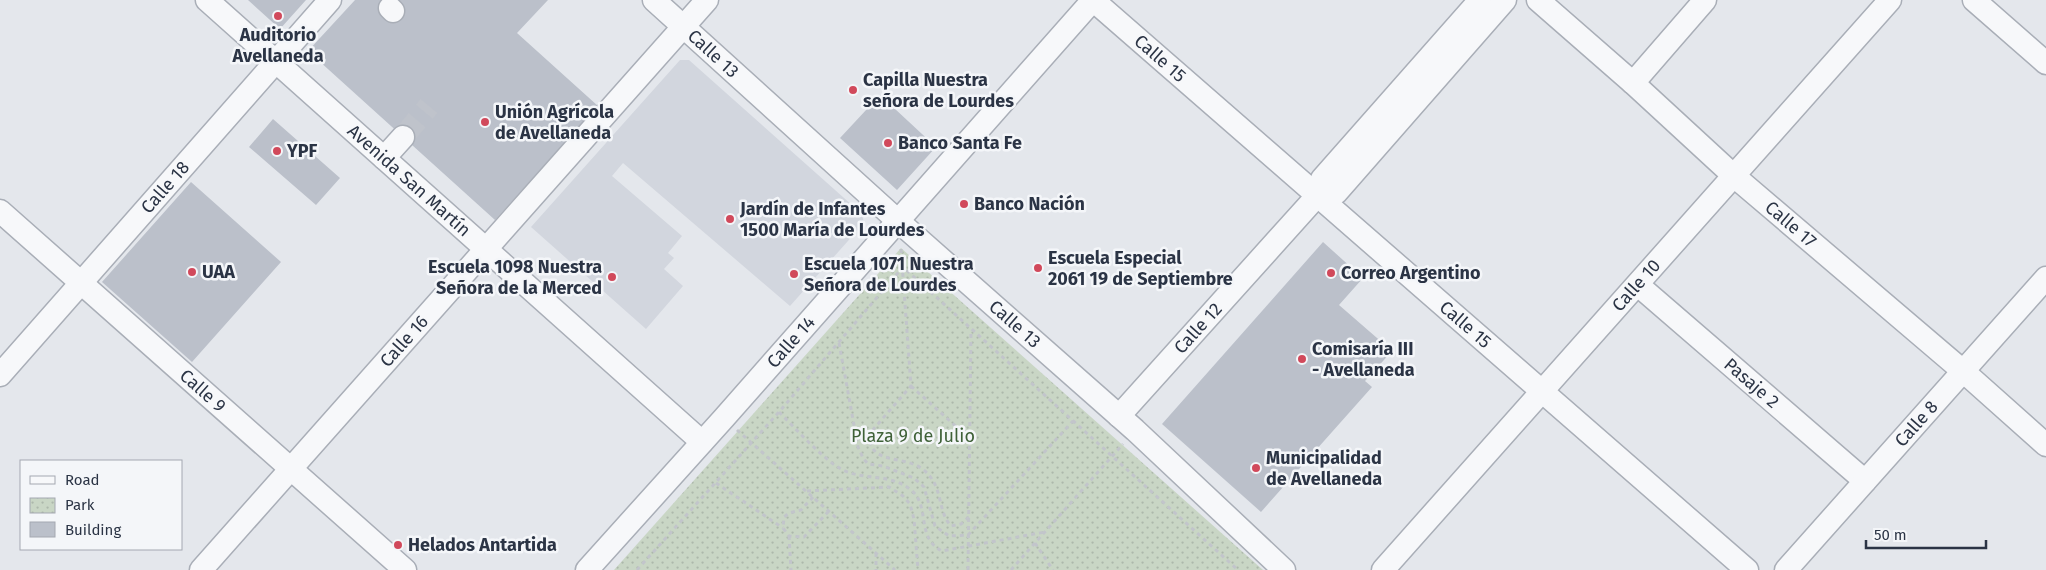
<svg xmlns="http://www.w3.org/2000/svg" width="2046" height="570" viewBox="0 0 2046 570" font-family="'Fira Sans',sans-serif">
<defs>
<pattern id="park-dots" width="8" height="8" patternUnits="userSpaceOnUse" patternTransform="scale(1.25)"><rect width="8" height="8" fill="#c9d6c5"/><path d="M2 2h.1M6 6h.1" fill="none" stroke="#adb8ab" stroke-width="1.8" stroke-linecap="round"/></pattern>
</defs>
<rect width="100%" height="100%" fill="#e4e7ec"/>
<path fill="#d2d6de" d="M680,60H689L862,214L864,223L790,306L623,163L612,176L682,236L668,253L674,258L664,269L683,286L646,329L531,227Z"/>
<path fill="url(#park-dots)" d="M901,248L1263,570H614Z"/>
<path fill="#bbc0ca" d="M248,0H306L280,29Z
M355,0H548L517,33L598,106L495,220L308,51Z
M880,95L936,147L897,190L840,138Z
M273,119L340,178L316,205L249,147Z
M191,182L281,262L192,362L102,282Z
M1323,242L1363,278L1339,305L1392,351L1365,381L1372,387L1261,512L1162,424Z"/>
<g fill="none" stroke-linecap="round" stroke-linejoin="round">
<path stroke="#bfc3cb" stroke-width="22" stroke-dasharray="22 11" stroke-linecap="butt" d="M403,137L429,106"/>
<defs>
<g id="minor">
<path id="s1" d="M207,0L702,442"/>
<path id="s2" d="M654,0L898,221L1135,430L1284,570"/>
<path id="s3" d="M1093,0L1747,570"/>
<path id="s4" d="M1538,0L1633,83L1734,176L1963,371L2046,445"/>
<path d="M1974,0L2046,63"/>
<path d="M390,8L393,11"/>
<path d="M1633,83L1705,0"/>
<path d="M384,158L403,137"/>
<path d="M1317,196L1336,193L1505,0"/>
<path id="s5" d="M0,211L405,570"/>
<path id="s6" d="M1638,285L1865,481"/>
<path id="s7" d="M0,375L330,0"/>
<path id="s8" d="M1119,416L1317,196L1322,179L1480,0"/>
<path id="s9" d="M201,570L707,0"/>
<path id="s10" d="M587,570L724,418L1093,0"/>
<path id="s11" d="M1383,570L1890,0"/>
<path id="s12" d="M1786,570L2046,278"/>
</g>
</defs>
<use href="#minor" stroke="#a9aeb7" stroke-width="25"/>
<path stroke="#c2c5cb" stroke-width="3" stroke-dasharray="4 4" stroke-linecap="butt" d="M901,249L911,386L870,433C867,465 902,455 921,468C945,485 936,510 951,526L961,524L969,517
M839,343L858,447L863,458L868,464L883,466L914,478L924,487L935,526L949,536L968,535L1073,421
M911,386L970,439
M779,412C795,428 823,459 841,469C863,481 891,473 911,490C931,506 915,537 942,551L1045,532
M737,430L895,570
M716,483L783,528
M807,491L889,487L903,496L910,504L914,519L918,570
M813,497L801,510L789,513L784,517L783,528L789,536L804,537L829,511
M789,536L791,570
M1035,543L1053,570
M876,553V570
M637,570L779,412L903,267L1238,570
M968,570L971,331
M1011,570L1123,444"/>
<use href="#minor" stroke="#f7f8fa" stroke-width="22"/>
</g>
<g fill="#d1495b" stroke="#f4f6f9" stroke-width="2">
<circle cx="278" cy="16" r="5"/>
<circle cx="853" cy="90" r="5"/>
<circle cx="485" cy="122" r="5"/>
<circle cx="888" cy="143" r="5"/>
<circle cx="277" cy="151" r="5"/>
<circle cx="964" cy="204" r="5"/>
<circle cx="730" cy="219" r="5"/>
<circle cx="1038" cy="268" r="5"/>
<circle cx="192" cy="272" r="5"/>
<circle cx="1331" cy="273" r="5"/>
<circle cx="794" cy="274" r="5"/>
<circle cx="612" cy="277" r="5"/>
<circle cx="1302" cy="359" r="5"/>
<circle cx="1256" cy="468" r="5"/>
<circle cx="398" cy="545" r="5"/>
</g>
<g text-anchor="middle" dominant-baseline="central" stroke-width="5" stroke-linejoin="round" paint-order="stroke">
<g font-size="18" font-weight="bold" fill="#2b3445" stroke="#f4f6f9" text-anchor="start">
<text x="278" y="35" text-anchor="middle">Auditorio<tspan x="278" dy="21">Avellaneda</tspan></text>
<text x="863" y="80">Capilla Nuestra<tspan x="863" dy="21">señora de Lourdes</tspan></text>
<text x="495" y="112">Unión Agrícola<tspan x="495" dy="21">de Avellaneda</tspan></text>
<text x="898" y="143">Banco Santa Fe</text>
<text x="287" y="151">YPF</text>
<text x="974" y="204">Banco Nación</text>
<text x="740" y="209">Jardín de Infantes<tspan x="740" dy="21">1500 María de Lourdes</tspan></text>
<text x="1048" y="258">Escuela Especial<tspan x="1048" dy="21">2061 19 de Septiembre</tspan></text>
<text x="804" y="264">Escuela 1071 Nuestra<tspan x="804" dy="21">Señora de Lourdes</tspan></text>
<text x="602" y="267" text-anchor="end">Escuela 1098 Nuestra<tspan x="602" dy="21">Señora de la Merced</tspan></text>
<text x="202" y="272">UAA</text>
<text x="1341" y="273">Correo Argentino</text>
<text x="1312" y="349">Comisaría III<tspan x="1312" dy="21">- Avellaneda</tspan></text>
<text x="1266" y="458">Municipalidad<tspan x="1266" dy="21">de Avellaneda</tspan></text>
<text x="408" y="545">Helados Antartida</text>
</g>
<g font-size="18" fill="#2b3445" stroke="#f4f6f9">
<text stroke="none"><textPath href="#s2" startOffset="80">Calle 13</textPath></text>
<text stroke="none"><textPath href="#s3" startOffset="89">Calle 15</textPath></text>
<text stroke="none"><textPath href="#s1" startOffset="271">Avenida San Martín</textPath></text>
<text stroke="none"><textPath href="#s7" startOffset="250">Calle 18</textPath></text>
<text stroke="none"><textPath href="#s4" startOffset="338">Calle 17</textPath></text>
<text stroke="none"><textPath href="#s11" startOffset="381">Calle 10</textPath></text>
<text stroke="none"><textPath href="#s2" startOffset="485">Calle 13</textPath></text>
<text stroke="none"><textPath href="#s3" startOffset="494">Calle 15</textPath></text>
<text stroke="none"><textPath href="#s8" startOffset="118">Calle 12</textPath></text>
<text stroke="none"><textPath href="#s9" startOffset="306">Calle 16</textPath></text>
<text stroke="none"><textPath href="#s10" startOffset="306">Calle 14</textPath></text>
<text stroke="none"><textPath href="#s6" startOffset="150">Pasaje 2</textPath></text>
<text stroke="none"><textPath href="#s5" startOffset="271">Calle 9</textPath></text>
<text stroke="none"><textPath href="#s12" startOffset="196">Calle 8</textPath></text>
</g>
<g font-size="18" fill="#3f6138" stroke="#f4f6f9">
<text x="913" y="436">Plaza 9 de Julio</text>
</g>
</g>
<rect x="20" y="460" width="162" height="90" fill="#f4f6f9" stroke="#a4a8b1"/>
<rect x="30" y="476" width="25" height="8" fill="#f7f8fa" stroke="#a4a8b1"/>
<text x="65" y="485" font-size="15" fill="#2b3445">Road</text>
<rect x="30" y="498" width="25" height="15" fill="url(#park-dots)" stroke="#a4a8b1"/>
<text x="65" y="510" font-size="15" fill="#2b3445">Park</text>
<rect x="30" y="522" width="25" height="15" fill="#bbc0ca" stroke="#a4a8b1"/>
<text x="65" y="535" font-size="15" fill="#2b3445">Building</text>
<path d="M1866 540v8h120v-8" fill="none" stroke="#2b3445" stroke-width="2.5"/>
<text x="1874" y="540" font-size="15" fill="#2b3445" stroke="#f4f6f9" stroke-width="4" paint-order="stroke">50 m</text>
</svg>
